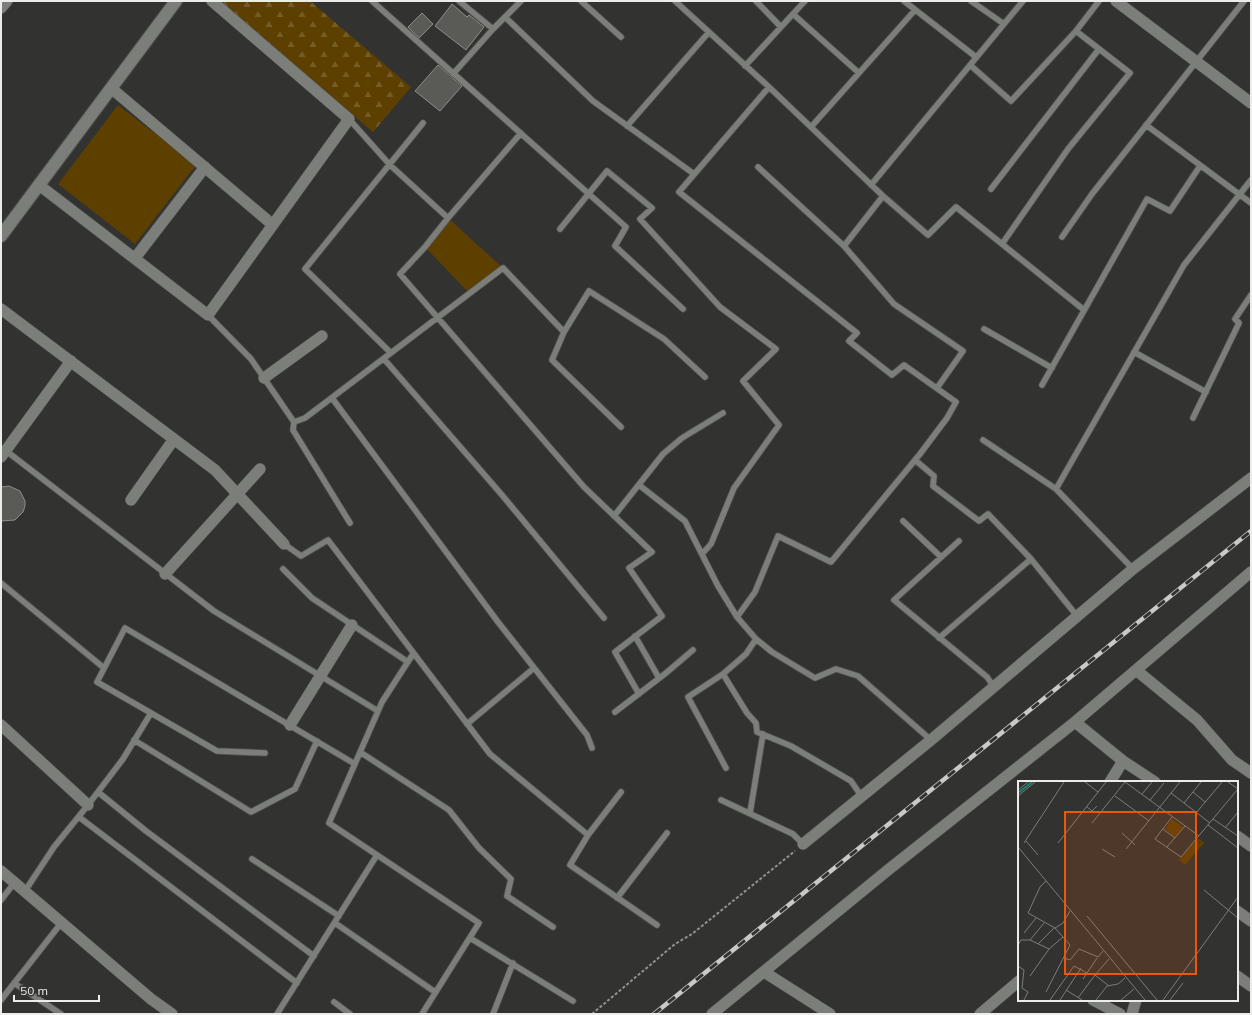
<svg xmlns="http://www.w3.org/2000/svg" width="1252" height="1015" viewBox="0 0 1252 1015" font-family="Mulish,sans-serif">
<defs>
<pattern id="forest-firs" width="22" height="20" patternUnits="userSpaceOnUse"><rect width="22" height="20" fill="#5d4000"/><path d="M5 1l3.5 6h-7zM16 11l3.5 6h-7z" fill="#745c25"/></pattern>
</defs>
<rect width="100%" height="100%" fill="#323330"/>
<path fill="url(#forest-firs)" d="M220,1H310L411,87L373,132Z"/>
<path fill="#5d4000" d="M118,105L196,165L135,244L58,184Z
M448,218L503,268L469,293L425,247Z"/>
<path fill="#5a5a57" stroke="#8d8d89" d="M452,4L467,17L469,15L484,27L466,50L435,26Z
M422,13L433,24L419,38L408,27Z
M438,65L462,86L440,111L415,91Z
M9,486L20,491L25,501V506L23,512L15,520L1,521V487Z"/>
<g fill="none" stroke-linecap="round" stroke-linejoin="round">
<defs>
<path id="service" d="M372,1L626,227L615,246L683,309
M459,1L493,29
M581,1L621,37
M675,1L769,87L883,196L844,246
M756,1L781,27
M904,1L976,57
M971,1L1004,24
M793,14L859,73
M505,17L593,101L694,174
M970,65L1011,101L1076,31L1099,1
M745,66L805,1
M453,74L493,29L521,1
M349,119L390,165L448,218
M1146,125L1251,203
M627,126L709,32
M811,127L915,10
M521,133L448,218L425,247L400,274L584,487L652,552L629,568L662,616L615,652L639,694
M758,167L844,246L894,304L963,351L937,388
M871,185L1023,1
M991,189L1099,49
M883,196L928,235L956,207L1084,310
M560,229L607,171L652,208L640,219L720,307L776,349L743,381L779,425L734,488L711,544L702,554
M1062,237L1092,194L1244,1
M1002,244L1068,149L1130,73L1076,31
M208,315L251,359L294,422L293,430L350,523
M984,329L1052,368
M1134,352L1206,392
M391,353L305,269L423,123
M384,359L502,495L604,618
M1042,385L1147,199L1170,211L1200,166
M332,398L498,622L587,735L592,748
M1193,418L1239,323L1235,319L1251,295
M294,422L305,418L503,268L564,332
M621,427L552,360L564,332L589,291L664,339L705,377
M983,440L1056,489L1133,569
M5,450L214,611L378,711
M915,460L934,476L933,486L979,521L988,514L1031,559L1077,616
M639,485L685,521L718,586L737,617L756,639L772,652L815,678L836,669L858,676L931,740
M1056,489L1184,265L1251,180
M614,516L663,454L682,438L723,413
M903,521L941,557
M959,541L894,600L987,677L994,687
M284,544L301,556L328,540L490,754L588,835
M283,569L312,598L408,662
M1,583L104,668
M737,617L755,592L778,536L831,562L920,454L947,418L956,402L904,365L892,375L849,341L857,333L679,192L769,87
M635,636L659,678
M939,638L1031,559
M413,654L382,702L329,823L479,923L422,1014
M723,674L747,713L756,723L757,732L791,746L851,781L862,797
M615,712L666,673L693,650
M467,724L534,668
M134,740L251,812L295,789L317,741
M360,752L449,810L479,848L511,879L507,896L553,927
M265,753L217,751L97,682L125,628L355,764
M726,768L688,697L723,674L746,654L756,639
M98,792L146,831L314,956
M621,792L588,835L570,865L657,925
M721,800L793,834L803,844
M750,813L763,734
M79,817L297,983
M252,859L339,916
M25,891L54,847L88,805L123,759L151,713
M617,898L667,833
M1,900L15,882
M335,923L435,992
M470,938L573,1001
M14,983L61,1014
M1,1000L62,922
M334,1002L350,1014
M277,1014L377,855
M493,1014L513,963"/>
<path id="minor" d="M1116,1L1251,103
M1,8L7,1
M111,88L273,225
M39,185L208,315L349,119L212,1
M135,258L205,167
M1,309L215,470L284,544
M264,378L322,336
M1,457L71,361
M131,500L174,439
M165,574L260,469
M1136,670L1197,720L1232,760L1251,773
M1075,722L1123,761L1110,782
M1,725L88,805
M290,725L352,625
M1123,761L1155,782
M1237,836L1251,846
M803,844L931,740L1133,569L1251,478
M1,871L151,999L172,1014
M1237,911L1251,921
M764,972L830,1014
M1237,976L1251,986
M1093,1000L1120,1014
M712,1014L888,870L1075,722L1251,572
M980,1014L1019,981
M1132,1014L1136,1000"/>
<path id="tertiary" d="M1,236L176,1"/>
</defs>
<use href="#service" stroke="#51524f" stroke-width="7"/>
<use href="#minor" stroke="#51524f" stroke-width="12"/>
<use href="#tertiary" stroke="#51524f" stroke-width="14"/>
<path stroke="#929391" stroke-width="2" stroke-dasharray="3 2" stroke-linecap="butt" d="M592,1014L675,944L692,934L795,851"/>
<use href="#service" stroke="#7c7e7a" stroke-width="5.5"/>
<use href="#minor" stroke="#7c7e7a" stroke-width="11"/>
<use href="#tertiary" stroke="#7c7e7a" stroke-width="12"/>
<defs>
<path id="rail" d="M654,1014L1251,531"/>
</defs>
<use href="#rail" stroke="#c9cac8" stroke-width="4.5"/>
<use href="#rail" stroke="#323330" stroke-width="3" stroke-dasharray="9" stroke-linecap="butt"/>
</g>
<g transform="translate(1018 781)">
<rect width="220" height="220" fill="#323330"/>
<path d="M180,57L186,62L167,84L161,79Z" fill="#5d4000"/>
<path d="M154,38L165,46L157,56L147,48Z" fill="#5d4000"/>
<path fill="none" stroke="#138970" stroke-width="2" d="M0,12L14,1"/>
<path fill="none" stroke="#7c7d7b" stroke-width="1" d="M67,1L80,11M107,1L181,55M210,1L220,8M0,9L10,1M175,11L187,21M153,12L192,42M124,13L134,1M0,15L17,1M97,15L131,40M132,19L146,2M166,22L183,1M69,26L74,30L79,25M178,32L204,1M154,36L137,58L163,76L220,8M195,38L220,55M74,42L107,1M190,44L220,67M207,47L220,31M145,48L157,57M104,52L117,64M8,60L20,74M6,62L46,1M40,62L88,1M0,66L127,219M149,66L167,45M84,68L97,76M108,68L162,1M28,100L22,106L10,132L37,147L52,164L28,211M186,109L220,137M69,135L139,219M37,147L45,142L52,130M6,152L18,137M12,159L26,142M20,163L36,147M0,164L3,159H12L31,168M46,177L52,179L61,168L80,176L85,170M0,185L6,189L4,207L10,211L6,219M12,195L31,168L45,156M65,198L79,177M91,205L77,194L91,178M48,209L64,219M60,217L77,194M32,219L56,185L69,192M42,219L63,187M78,219L89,205L100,203L107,197M103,219L116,208M145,219L220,116M152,219L165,202"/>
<path fill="#e8590c" fill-opacity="0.15" stroke="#e8590c" stroke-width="2" d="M47,31H178V193H47Z"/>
<rect width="220" height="220" fill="none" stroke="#ecedeb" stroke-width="2"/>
</g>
<rect width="1252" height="1015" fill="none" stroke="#ecedeb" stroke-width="4"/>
<path d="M14 995v6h85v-6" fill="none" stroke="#ecedeb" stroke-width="2"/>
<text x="20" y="995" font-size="12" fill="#ecedeb" stroke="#323330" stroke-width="3" paint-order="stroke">50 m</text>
</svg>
